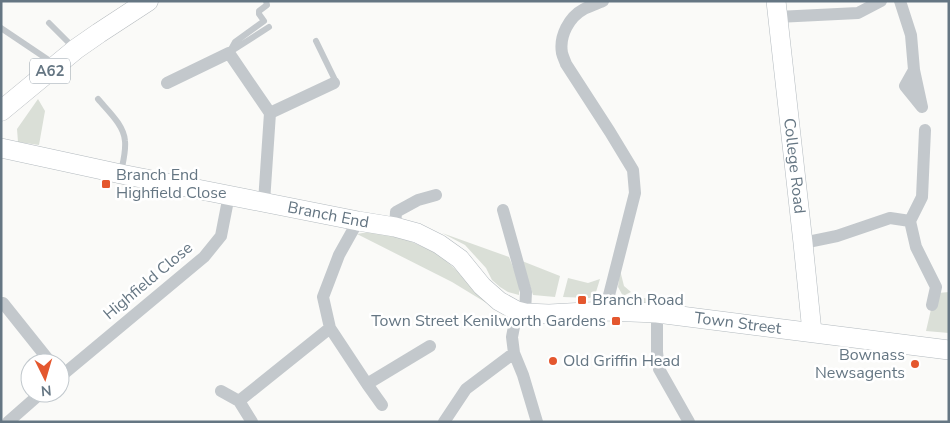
<svg xmlns="http://www.w3.org/2000/svg" width="950" height="423" viewBox="0 0 950 423" font-family="'Nunito Sans',sans-serif">
<rect width="100%" height="100%" fill="#fafaf8"/>
<path fill="#dadfd7" d="M38,99L45,111L39,145L18,142L17,129Z
M374,231L405,239L437,253L470,282L498,310L452,282L357,234Z
M442,233L509,257L519,282V295L508,292L500,287L492,280L486,268L465,245Z
M522,261L560,276L555,297L533,295Z
M620,270L624,286L631,292L623,296L618,287Z
M568,278L588,283L600,279L596,292L590,298L563,297Z
M949,292V333L926,331L932,305L938,293Z
M644,298L666,302V306L627,302Z"/>
<g fill="none" stroke-linecap="round" stroke-linejoin="round">
<defs>
<g id="secondary">
<path id="s1" d="M776,1L803,243L812,332"/>
<path id="s2" d="M1,148L121,174L358,221L395,227L417,233L439,244L460,259L482,286L499,301L517,311L525,313L549,314L605,311L657,313L949,350"/>
</g>
<path id="primary" d="M1,111L76,49L99,33L148,1"/>
</defs>
<use href="#secondary" stroke="#b3babf" stroke-width="20"/>
<use href="#primary" stroke="#b5babe" stroke-width="21"/>
<path stroke="#c3c8cc" stroke-width="6" d="M49,23L73,47
M1,28L53,63
M316,41L335,80L334,83
M230,52L269,27
M229,53L235,42L264,21L259,14V11L267,5L266,1
M98,99C108,111 124,125 125,141C126,152 123,162 121,172"/>
<path stroke="#c3c8cc" stroke-width="12" d="M603,1C597,4 590,6 584,9C569,17 559,36 562,53C563,57 565,61 566,64L610,132L633,170L635,193L605,311
M900,1L911,35L914,70L922,107L905,86L914,70
M777,17L858,13L881,1
M167,83L229,53L270,113L264,202
M270,113L334,83
M503,210L526,292L525,313
M358,221L339,255L323,297L330,328L367,384L382,405
M910,221L916,247L936,287L932,305
M395,227L396,212L418,200L436,195
M803,243L837,236L890,218L910,221L922,197L925,130
M3,303L51,363
M517,311L512,337L514,353L523,375L537,422
M657,313V352L659,369L689,422
M60,377L204,257L221,236L229,195
M367,384L430,346
M221,391L239,401
M8,422L41,393
M252,422L239,401L330,328
M444,422L466,389L514,353"/>
<use href="#secondary" stroke="#fff" stroke-width="19"/>
<use href="#primary" stroke="#fff" stroke-width="20"/>
</g>
<g fill="#e4572e" stroke="#fff" stroke-width="2">
<rect x="101" y="179" width="10" height="10" rx="2.5"/>
<rect x="577" y="295" width="10" height="10" rx="2.5"/>
<rect x="611" y="316" width="10" height="10" rx="2.5"/>
<circle cx="553" cy="361" r="5"/>
<circle cx="915" cy="364" r="5"/>
</g>
<g text-anchor="middle" dominant-baseline="central" stroke-width="5" stroke-linejoin="round" paint-order="stroke">
<rect fill="#fff" stroke="#939fa8" stroke-width="1" x="30" y="58.5" width="40" height="25" rx="4"/>
<g font-size="15" font-weight="bold" fill="#657683">
<text x="50" y="71">A62</text>
</g>
<g font-size="16" fill="#657683" stroke="#fff">
<text stroke="none"><textPath href="#s1" startOffset="166">College Road</textPath></text>
<text stroke="none"><textPath href="#s2" startOffset="334">Branch End</textPath></text>
<text transform="translate(148 281) rotate(-40)">Highfield Close</text>
<text stroke="none"><textPath href="#s2" startOffset="775">Town Street</textPath></text>
</g>
<g font-size="16" fill="#657683" stroke="#fff" text-anchor="start">
<text x="116" y="175">Branch End<tspan x="116" dy="18">Highfield Close</tspan></text>
<text x="592" y="300">Branch Road</text>
<text x="606" y="321" text-anchor="end">Town Street Kenilworth Gardens</text>
<text x="905" y="355" text-anchor="end">Bownass<tspan x="905" dy="18">Newsagents</tspan></text>
<text x="563" y="361">Old Griffin Head</text>
</g>
</g>
<rect width="950" height="423" fill="none" stroke="#657683" stroke-width="5"/>
<g transform="translate(45 378) rotate(175)"><circle r="24" fill="#ffffff" stroke="#c1c8cd"/>
<path d="M0-4L9 19L0 12L-9 19Z" fill="#e4572e"/>
<text y="-8" font-size="14" font-weight="bold" text-anchor="middle" fill="#657683">N</text>
</g>
</svg>
